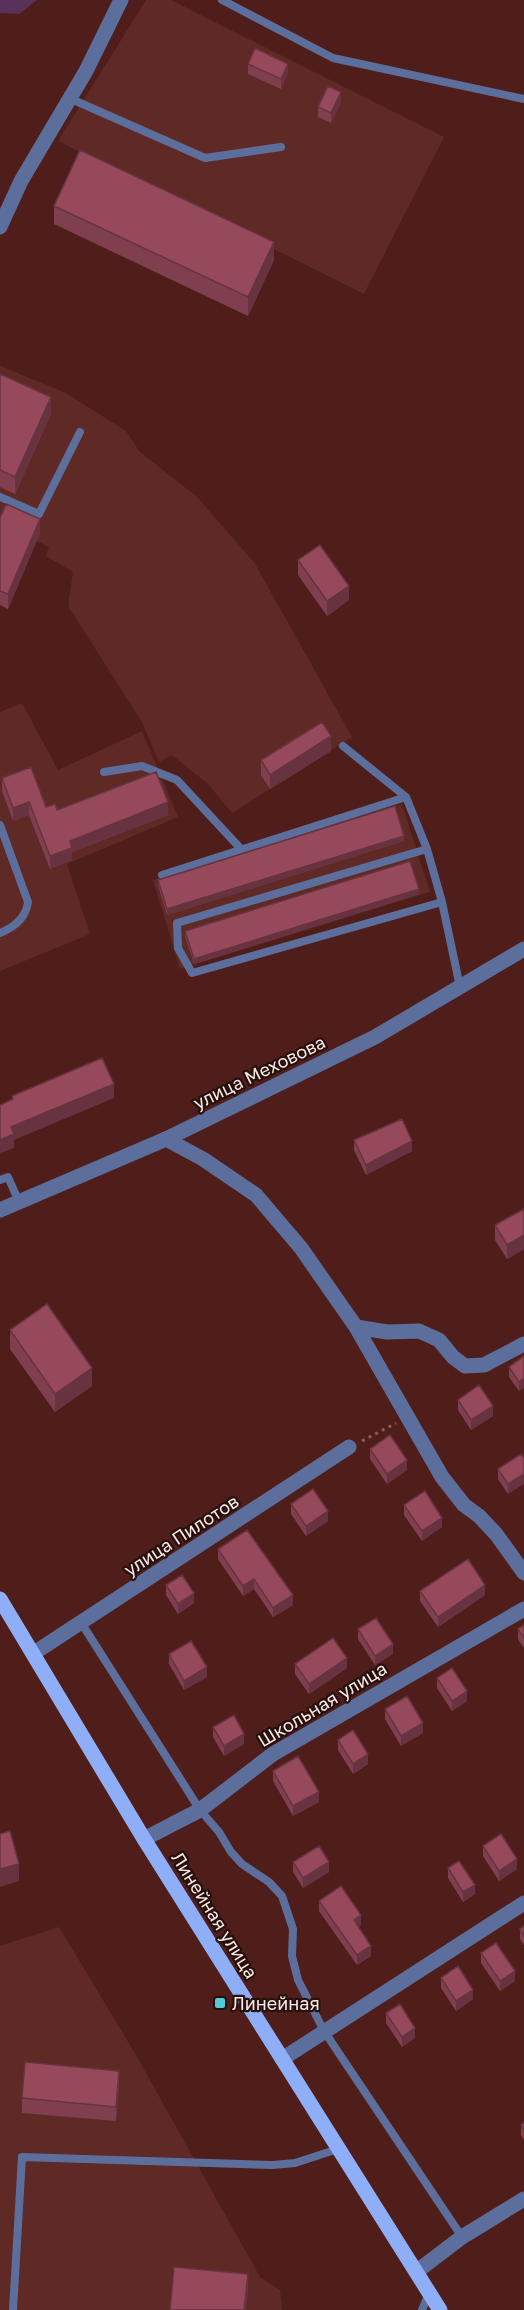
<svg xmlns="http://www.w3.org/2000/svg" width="524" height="2310" viewBox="0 0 524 2310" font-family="'Golos Text',sans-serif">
<rect width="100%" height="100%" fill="#4f1e1b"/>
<path fill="#5f2925" d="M146,0H171L444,137L364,294L58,141Z
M0,366L66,393L126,431L140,452L196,496L254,562L352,737L232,813L208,784L172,755L159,762L142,722L68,606L73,572L46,556L49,547L0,523Z
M22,703L58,770L142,731L178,817L67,864L90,934L0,971V712Z
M402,804L430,892L180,969L153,880L241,849Z
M59,1927L136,2055L260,2277L280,2290L282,2310H0V1946Z"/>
<path fill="#59325a" d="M0,0H37L19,14L0,13Z"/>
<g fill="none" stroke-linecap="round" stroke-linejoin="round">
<path stroke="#855d5a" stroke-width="3" stroke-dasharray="3 4.5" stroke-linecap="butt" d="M362,1441L396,1423"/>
<path stroke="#5c6f9c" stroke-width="8" d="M222,0L333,58L524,99
M69,98L205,158L281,147
M0,497L39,514L80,432
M343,746L406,797L427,849L442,902L460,987
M104,772L142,766L177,780L241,849
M0,825L28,902C26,917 15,927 0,933
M427,849L177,923L178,948L192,973L442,902
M162,875L406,797
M0,1180L8,1177L19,1202
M82,1624L200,1810L219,1832L231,1852L242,1864L269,1882L282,1896L293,1929L292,1956L298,1980L324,2031L462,2237
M13,2310L22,2157L273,2165L295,2163L338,2149
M422,2310L429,2293"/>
<path stroke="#5c6f9c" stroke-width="15" d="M0,227L21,181L86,71L121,0
M166,1139L203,1159L256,1195L301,1248L356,1327L442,1477L464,1505L479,1516L496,1534L524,1573
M356,1327L387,1332L419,1331L439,1340L453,1357L465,1366L484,1365L524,1344
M34,1653L349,1447
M144,1839L200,1810L273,1754L524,1609
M282,2059L524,1903
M416,2272L462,2237L524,2199"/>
<path stroke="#5c6f9c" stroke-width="15" d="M0,1210L166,1139L375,1037L524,949"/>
<path stroke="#8faef8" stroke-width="15" d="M0,1599L144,1839L440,2310"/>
</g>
<path fill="#803f4e" d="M248,64L288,73L281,89L248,74Z
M341,102L331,123L318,117V107Z
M54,206L274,260L248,316L54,224Z
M0,374L51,414L15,494L0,487Z
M0,518L40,533L8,609L0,605Z
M298,560L349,600L327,616L298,575Z
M331,751L270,789L261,775V760Z
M2,778L46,807L57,810L168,815L72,852V860L50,869L29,815L13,821L2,791Z
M404,841L167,915L158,885V880Z
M419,894L194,964L185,936V931Z
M354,1140L412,1151L366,1175L354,1150Z
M524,1209V1249L507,1259L495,1240V1225Z
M10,1330L92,1386L55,1412L10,1349Z
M524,1356L519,1391L509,1377V1367Z
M458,1400L493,1416L471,1430L458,1410Z
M370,1449L407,1470L387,1484L370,1459Z
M521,1454L508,1494L498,1479V1469Z
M291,1504L328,1521L306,1536L291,1514Z
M404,1505L442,1527L422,1541L404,1515Z
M218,1549L293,1605L273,1617L254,1589L243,1596L218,1559Z
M166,1585L194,1603L178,1614L166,1595Z
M420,1591L485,1595L438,1627L420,1601Z
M524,1625V1648L518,1639V1629Z
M358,1629L393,1654L375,1665L358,1639Z
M169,1654L207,1677L184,1690L169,1664Z
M295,1664L347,1668L309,1694L295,1674Z
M437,1678L467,1701L452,1711L437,1688Z
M385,1709L423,1733L401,1746L385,1719Z
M213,1727L244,1744L224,1756L213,1737Z
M338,1740L368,1764L353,1774L338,1750Z
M273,1771L319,1802L293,1816L273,1781Z
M483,1846L517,1869L499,1881L483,1856Z
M293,1862L329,1872L303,1888L293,1872Z
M448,1868L475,1894L463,1902L448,1878Z
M319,1901L361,1925L358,1927L371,1956L357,1965L319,1911Z
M524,1926V1945L520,1939V1929Z
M481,1953L515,1981L500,1991L481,1963Z
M441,1978L473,1999L456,2011L441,1988Z
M386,2013L415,2038L402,2047L386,2023Z
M119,2085L116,2121L22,2113V2098Z
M524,2123V2140L521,2135V2125Z"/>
<path fill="#683340" d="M288,64V73L281,89V79Z
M341,92V102L331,123V113Z
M274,242V260L248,316V297Z
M51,397V414L15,494V477Z
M40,519V533L8,609V594Z
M349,586V600L327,616V601Z
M331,736V751L270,789V775Z
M29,802V815L13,821V808Z
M168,802V815L72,852V860L50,869V856L70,841Z
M404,836V841L167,915V909Z
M419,889V894L194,964V959Z
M114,1084V1098L14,1140V1148L0,1153V1140L11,1127Z
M412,1141V1151L366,1175V1165Z
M524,1235V1249L507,1259V1245Z
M92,1368V1386L55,1412V1394Z
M524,1378V1388L519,1391V1382Z
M493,1406V1416L471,1430V1420Z
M407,1460V1470L387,1484V1474Z
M524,1474V1484L508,1494V1484Z
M328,1511V1521L306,1536V1526Z
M442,1518V1527L422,1541V1531Z
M254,1579V1589L243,1596V1586Z
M485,1585V1595L438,1627V1617Z
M194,1593V1603L178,1614V1604Z
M293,1595V1605L273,1617V1608Z
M393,1644V1654L375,1665V1656Z
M347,1658V1668L309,1694V1684Z
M207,1667V1677L184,1690V1681Z
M467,1691V1701L452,1711V1701Z
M423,1723V1733L401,1746V1736Z
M244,1734V1744L224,1756V1746Z
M368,1754V1764L353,1774V1764Z
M319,1792V1802L293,1816V1806Z
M517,1859V1869L499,1881V1871Z
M329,1862V1872L303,1888V1878Z
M19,1864V1881L0,1887V1869Z
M475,1885V1894L463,1902V1892Z
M361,1915V1925L354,1930V1920Z
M371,1946V1956L357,1965V1955Z
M515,1971V1981L500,1991V1981Z
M473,1990V1999L456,2011V2001Z
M415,2028V2038L402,2047V2037Z
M119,2071V2085L116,2121V2107Z
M248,2274V2292L246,2310H244Z"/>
<path fill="#95495b" stroke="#683340" stroke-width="1.5" d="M255,48L288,64L281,79L248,64Z
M328,86L341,92L331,113L318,107Z
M80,150L274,242L248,297L54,206Z
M0,374L51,397L15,477L0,470Z
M6,504L40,519L8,594L0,591V518Z
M320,545L349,586L327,601L298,560Z
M322,722L331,736L270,775L261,760Z
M31,767L46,807L55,804L57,810L156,772L168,802L70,841L72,848L50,856L29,802L13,808L2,778Z
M395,806L404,836L167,909L158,880Z
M410,861L419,889L194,959L185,931Z
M102,1058L114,1084L11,1127L14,1134L0,1140V1105L13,1099L12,1096Z
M402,1119L412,1141L366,1165L354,1140Z
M524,1209V1235L507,1245L495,1225Z
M47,1304L92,1368L55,1394L10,1330Z
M524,1356V1378L519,1382L509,1367Z
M479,1385L493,1406L471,1420L458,1400Z
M390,1435L407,1460L387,1474L370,1449Z
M521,1454L524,1458V1474L508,1484L498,1469Z
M313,1489L328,1511L306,1526L291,1504Z
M425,1491L442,1518L422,1531L404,1505Z
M247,1530L293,1595L273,1608L254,1579L243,1586L218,1549Z
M468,1559L485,1585L438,1617L420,1591Z
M182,1575L194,1593L178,1604L166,1585Z
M376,1618L393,1644L375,1656L358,1629Z
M524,1625V1638L518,1629Z
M333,1638L347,1658L309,1684L295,1664Z
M191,1641L207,1667L184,1681L169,1654Z
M452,1668L467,1691L452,1701L437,1678Z
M407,1696L423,1723L401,1736L385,1709Z
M234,1715L244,1734L224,1746L213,1727Z
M353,1730L368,1754L353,1764L338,1740Z
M298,1756L319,1792L293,1806L273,1771Z
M10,1831L19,1864L0,1869V1834Z
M501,1834L517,1859L499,1871L483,1846Z
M319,1846L329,1862L303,1878L293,1862Z
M459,1861L475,1885L463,1892L448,1868Z
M341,1886L361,1915L354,1920L371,1946L357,1955L319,1901Z
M524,1926V1936L520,1929Z
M496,1943L515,1971L500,1981L481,1953Z
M458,1966L473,1990L456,2001L441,1978Z
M400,2004L415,2028L402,2037L386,2013Z
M25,2062L119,2071L116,2107L22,2098Z
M524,2123V2130L521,2125Z
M174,2267L248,2274L244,2310H170Z"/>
<rect fill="#52cbd9" stroke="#26100e" stroke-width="2" x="214" y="1997" width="12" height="12" rx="3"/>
<g text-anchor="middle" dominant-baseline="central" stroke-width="4.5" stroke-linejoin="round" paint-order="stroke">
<g font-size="18" fill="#fbe7e4" stroke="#26100e">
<text transform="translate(259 1072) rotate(-26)">улица Меховова</text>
<text transform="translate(181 1535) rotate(-33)">улица Пилотов</text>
<text transform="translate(322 1704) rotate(-31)">Школьная улица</text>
<text transform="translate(215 1915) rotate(58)">Линейная улица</text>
</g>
<g font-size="18" fill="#fbe7e4" stroke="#26100e" text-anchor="start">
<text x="232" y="2003">Линейная</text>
</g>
</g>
</svg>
